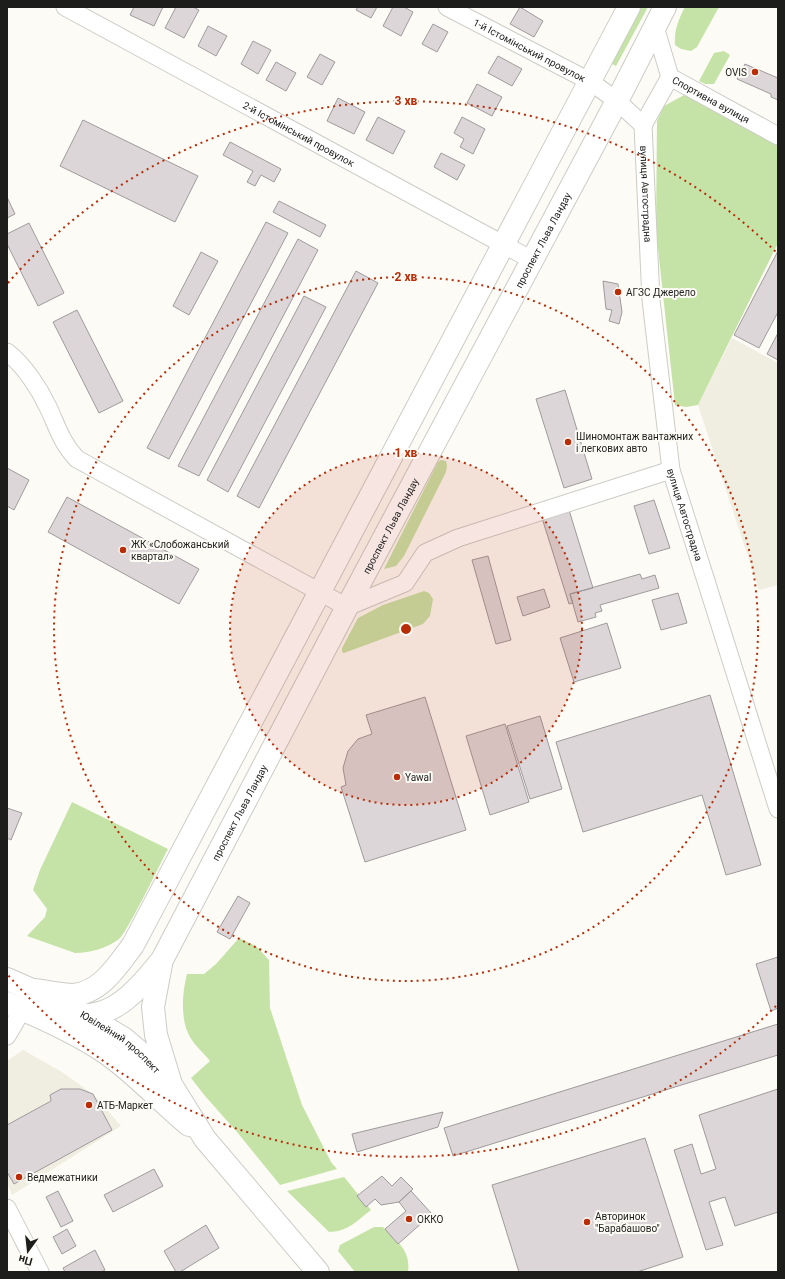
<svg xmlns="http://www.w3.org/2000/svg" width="785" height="1279" viewBox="0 0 785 1279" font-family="Roboto,sans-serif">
<rect width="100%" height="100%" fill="#fcfbf5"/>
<path fill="#f0eee1" d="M732,338L778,363V587L777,585L759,590L698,405Z
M23,1050L62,1072L94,1095L121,1126L12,1195L7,1183V1061Z"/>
<path fill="#c6e3a7" d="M639,7H648L616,66L610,63Z
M685,7H719L697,47L691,51L681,49L675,45C674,31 678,20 685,7Z
M724,51L730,55L714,84H705L699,81L714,53Z
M686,94L778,143V243L698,405L686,407L675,405L656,230L657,121L664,106Z
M441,460L446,461L447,466L446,472L404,556L396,566L384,569L438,462Z
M424,591L429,593L433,599L430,616L423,624L344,653L342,652V648L358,618L383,605Z
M72,802L168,849C161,862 126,935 119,939C107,948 90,953 75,953L27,936L45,917L47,909L33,890L40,870Z
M239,938L256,946L269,960L270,1008L302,1105L331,1162L337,1169L280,1185L237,1132L205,1096L191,1078L210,1061C204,1053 195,1046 190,1037C180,1020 182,993 187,974H204L216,964Z
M344,1177L371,1210C357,1221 347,1232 329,1232L287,1191Z
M374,1227H383C397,1242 411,1250 408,1272H355L338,1251L340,1245Z"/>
<path fill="#dcd6d8" stroke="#9f9a9c" d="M134,7H163L154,26L130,15Z
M176,7H193L199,10L184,38L165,28Z
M358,7H377L371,18L356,10Z
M393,7H404L413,12L401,36L383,26Z
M520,7L543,21L534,37L510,24Z
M433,24L448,32L437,52L422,44Z
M208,26L227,36L216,56L198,46Z
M253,41L271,50L258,74L241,64Z
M320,54L335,62L322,85L307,77Z
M498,56L522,69L512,86L488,73Z
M276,62L296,73L286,91L266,80Z
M745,64L778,78V100L771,97V94L737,79Z
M477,84L502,97L492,116L467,103Z
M338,98L365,112L354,134L327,121Z
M378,117L405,131L393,154L366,140Z
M462,117L485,129L473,154L460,147L464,139L454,133Z
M83,120L198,176L175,222L60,166Z
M230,142L281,169L274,182L261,175L255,186L247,182L253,171L223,155Z
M441,153L465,165L457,180L434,167Z
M7,197L15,214L7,218Z
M279,201L326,225L320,237L273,212Z
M266,222L288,233L169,459L147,448Z
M29,223L64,293L38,306L7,244V234Z
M298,239L318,250L199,476L178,466Z
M778,251V312L759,348L734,335Z
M201,252L218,261L189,315L173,306Z
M356,271L378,283L259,508L237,496Z
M603,281L618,284L622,312L619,324L609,321L612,310L606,309Z
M304,296L326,307L228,492L207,480Z
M77,310L123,401L99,413L53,322Z
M778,333V360L767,354Z
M565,390L592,479L564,488L536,399Z
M7,468L29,480L14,510L7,506Z
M67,497L199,569L179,604L48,532Z
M654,500L670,548L649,554L634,506Z
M569,510L593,588L570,594L573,603L569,604L542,518Z
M488,556L511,640L496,644L472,560Z
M640,574L642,579L655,575L659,588L600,605L602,611L595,613L596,617L578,622L570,594Z
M544,589L550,607L523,616L517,597Z
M678,593L687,623L661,630L652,600Z
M607,623L621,668L574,682L560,638Z
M710,695L761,865L726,875L702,795L583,832L556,742Z
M425,697L466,830L365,862L341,787L346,785L343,768L348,751L358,739L372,734L366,715Z
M540,716L562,789L530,799L507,726Z
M505,724L529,802L490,815L466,736Z
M7,808L22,813L11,840L7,838Z
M238,896L250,903L230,939L217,932Z
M778,957V1008L771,1011L756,964Z
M778,1024V1055L453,1156L444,1128Z
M61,1089H80L93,1094L112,1130L14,1184L7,1172V1125L51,1101L50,1095Z
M778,1089V1212L735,1226L725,1197L709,1202L723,1245L706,1250L674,1150L692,1144L701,1174L716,1169L699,1115Z
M443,1112L438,1127L357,1152L352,1134Z
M645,1138L683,1257L637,1272H519L492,1185Z
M154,1169L163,1186L113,1212L104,1195Z
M382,1176L392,1186L401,1177L413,1189L399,1202L381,1205L375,1199L366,1207L357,1196Z
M58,1191L73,1221L61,1227L46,1197Z
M411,1191L432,1214L398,1244L385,1229L406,1211L399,1202Z
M206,1225L219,1248L180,1272H176L164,1251Z
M67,1229L76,1246L62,1254L53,1237Z
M95,1250L105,1270L101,1272H65L63,1268Z"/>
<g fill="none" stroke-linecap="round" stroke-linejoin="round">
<defs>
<g id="street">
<path id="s1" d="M65,7L532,260"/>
<path id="s2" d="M447,7L591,82L617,101L643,125L651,300L671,470L778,809"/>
<path id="s3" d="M655,27L670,77L778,136"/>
<path d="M643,125L670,77"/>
<path d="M7,352C24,365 39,388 48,407C57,426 62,444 77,459L347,607L405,583L425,553L458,538L671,470"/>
<path d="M7,1036L28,1000"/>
<path d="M7,1208L40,1272"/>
</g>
<g id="primary">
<path d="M161,964L153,1007L156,1035L170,1081"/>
<path d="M7,979L46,996"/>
<path d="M33,990C46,991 60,995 73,995C101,993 118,965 133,945L629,7"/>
<path d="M7,1003C41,1017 75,1032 106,1053C136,1074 161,1102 189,1125"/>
<path id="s4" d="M22,1009C98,1022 113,1021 162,960L347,607L617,101L665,7"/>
<path id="s5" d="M81,1013L123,1038L142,1054L172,1086L205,1139L318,1272"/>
</g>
</defs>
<use href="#street" stroke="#ccccc7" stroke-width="19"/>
<use href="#primary" stroke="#ccccc7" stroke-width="24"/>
<use href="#street" stroke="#fff" stroke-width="17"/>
<use href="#primary" stroke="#fff" stroke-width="22"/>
</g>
<circle cx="406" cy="629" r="176" fill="#b82d07" fill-opacity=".12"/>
<g fill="none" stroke="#b82d07" stroke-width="2" stroke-dasharray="2 4">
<circle cx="406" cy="629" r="176"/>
<circle cx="406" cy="629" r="352"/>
<path d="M776 1006A528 528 0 0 1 8 975M8 283A528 528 0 0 1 776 252"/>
</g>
<g fill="#b82d07" stroke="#fcfbf5" stroke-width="1.5">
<circle cx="755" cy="72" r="4"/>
<circle cx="618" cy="292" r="4"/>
<circle cx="568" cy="442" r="4"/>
<circle cx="123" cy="550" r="4"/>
<circle cx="397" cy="777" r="4"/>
<circle cx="89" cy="1105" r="4"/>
<circle cx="19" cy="1177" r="4"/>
<circle cx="409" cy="1219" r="4"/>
<circle cx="587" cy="1222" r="4"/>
</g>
<g text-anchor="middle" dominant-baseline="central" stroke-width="4" stroke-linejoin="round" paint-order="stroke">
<g font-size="10" fill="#1d1d1b" stroke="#fcfbf5">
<text stroke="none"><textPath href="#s2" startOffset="93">1-й Істомінський провулок</textPath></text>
<text stroke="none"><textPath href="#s3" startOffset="99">Спортивна вулиця</textPath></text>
<text stroke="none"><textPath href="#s1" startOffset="266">2-й Істомінський провулок</textPath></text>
<text stroke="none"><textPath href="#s2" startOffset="299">вулиця Автострадна</textPath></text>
<text stroke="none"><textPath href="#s4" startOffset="976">проспект Льва Ландау</textPath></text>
<text stroke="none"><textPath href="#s2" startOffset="623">вулиця Автострадна</textPath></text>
<text stroke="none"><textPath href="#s4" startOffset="652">проспект Льва Ландау</textPath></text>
<text stroke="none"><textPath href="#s4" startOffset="328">проспект Льва Ландау</textPath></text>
<text stroke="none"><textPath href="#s5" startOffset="49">Ювілейний проспект</textPath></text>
</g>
<g font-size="10" fill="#1d1d1b" stroke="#fcfbf5" text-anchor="start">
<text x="747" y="72" text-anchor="end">OVIS</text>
<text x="626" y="292">АГЗС Джерело</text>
<text x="576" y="436">Шиномонтаж вантажних<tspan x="576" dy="12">і легкових авто</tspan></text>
<text x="131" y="544">ЖК «Слобожанський<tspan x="131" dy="12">квартал»</tspan></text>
<text x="405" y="777">Yawal</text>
<text x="97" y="1105">АТБ-Маркет</text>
<text x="27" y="1177">Ведмежатники</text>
<text x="595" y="1216">Авторинок<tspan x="595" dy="12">"Барабашово"</tspan></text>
<text x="417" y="1219">ОККО</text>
</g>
</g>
<circle cx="406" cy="629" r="6" fill="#b82d07" stroke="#fcfbf5" stroke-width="2"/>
<g font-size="12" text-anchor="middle" font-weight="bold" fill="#b82d07" stroke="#fcfbf5" stroke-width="4" stroke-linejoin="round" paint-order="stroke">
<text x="406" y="105">3 хв</text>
<text x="406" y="281">2 хв</text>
<text x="406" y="457">1 хв</text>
</g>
<rect width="785" height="1279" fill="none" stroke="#1d1d1b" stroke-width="16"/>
<g transform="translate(28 1251) rotate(195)" stroke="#fcfbf5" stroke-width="3" paint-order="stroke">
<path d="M0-3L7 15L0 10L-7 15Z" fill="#1d1d1b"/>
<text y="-6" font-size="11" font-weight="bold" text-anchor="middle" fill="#1d1d1b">Пн</text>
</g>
</svg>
